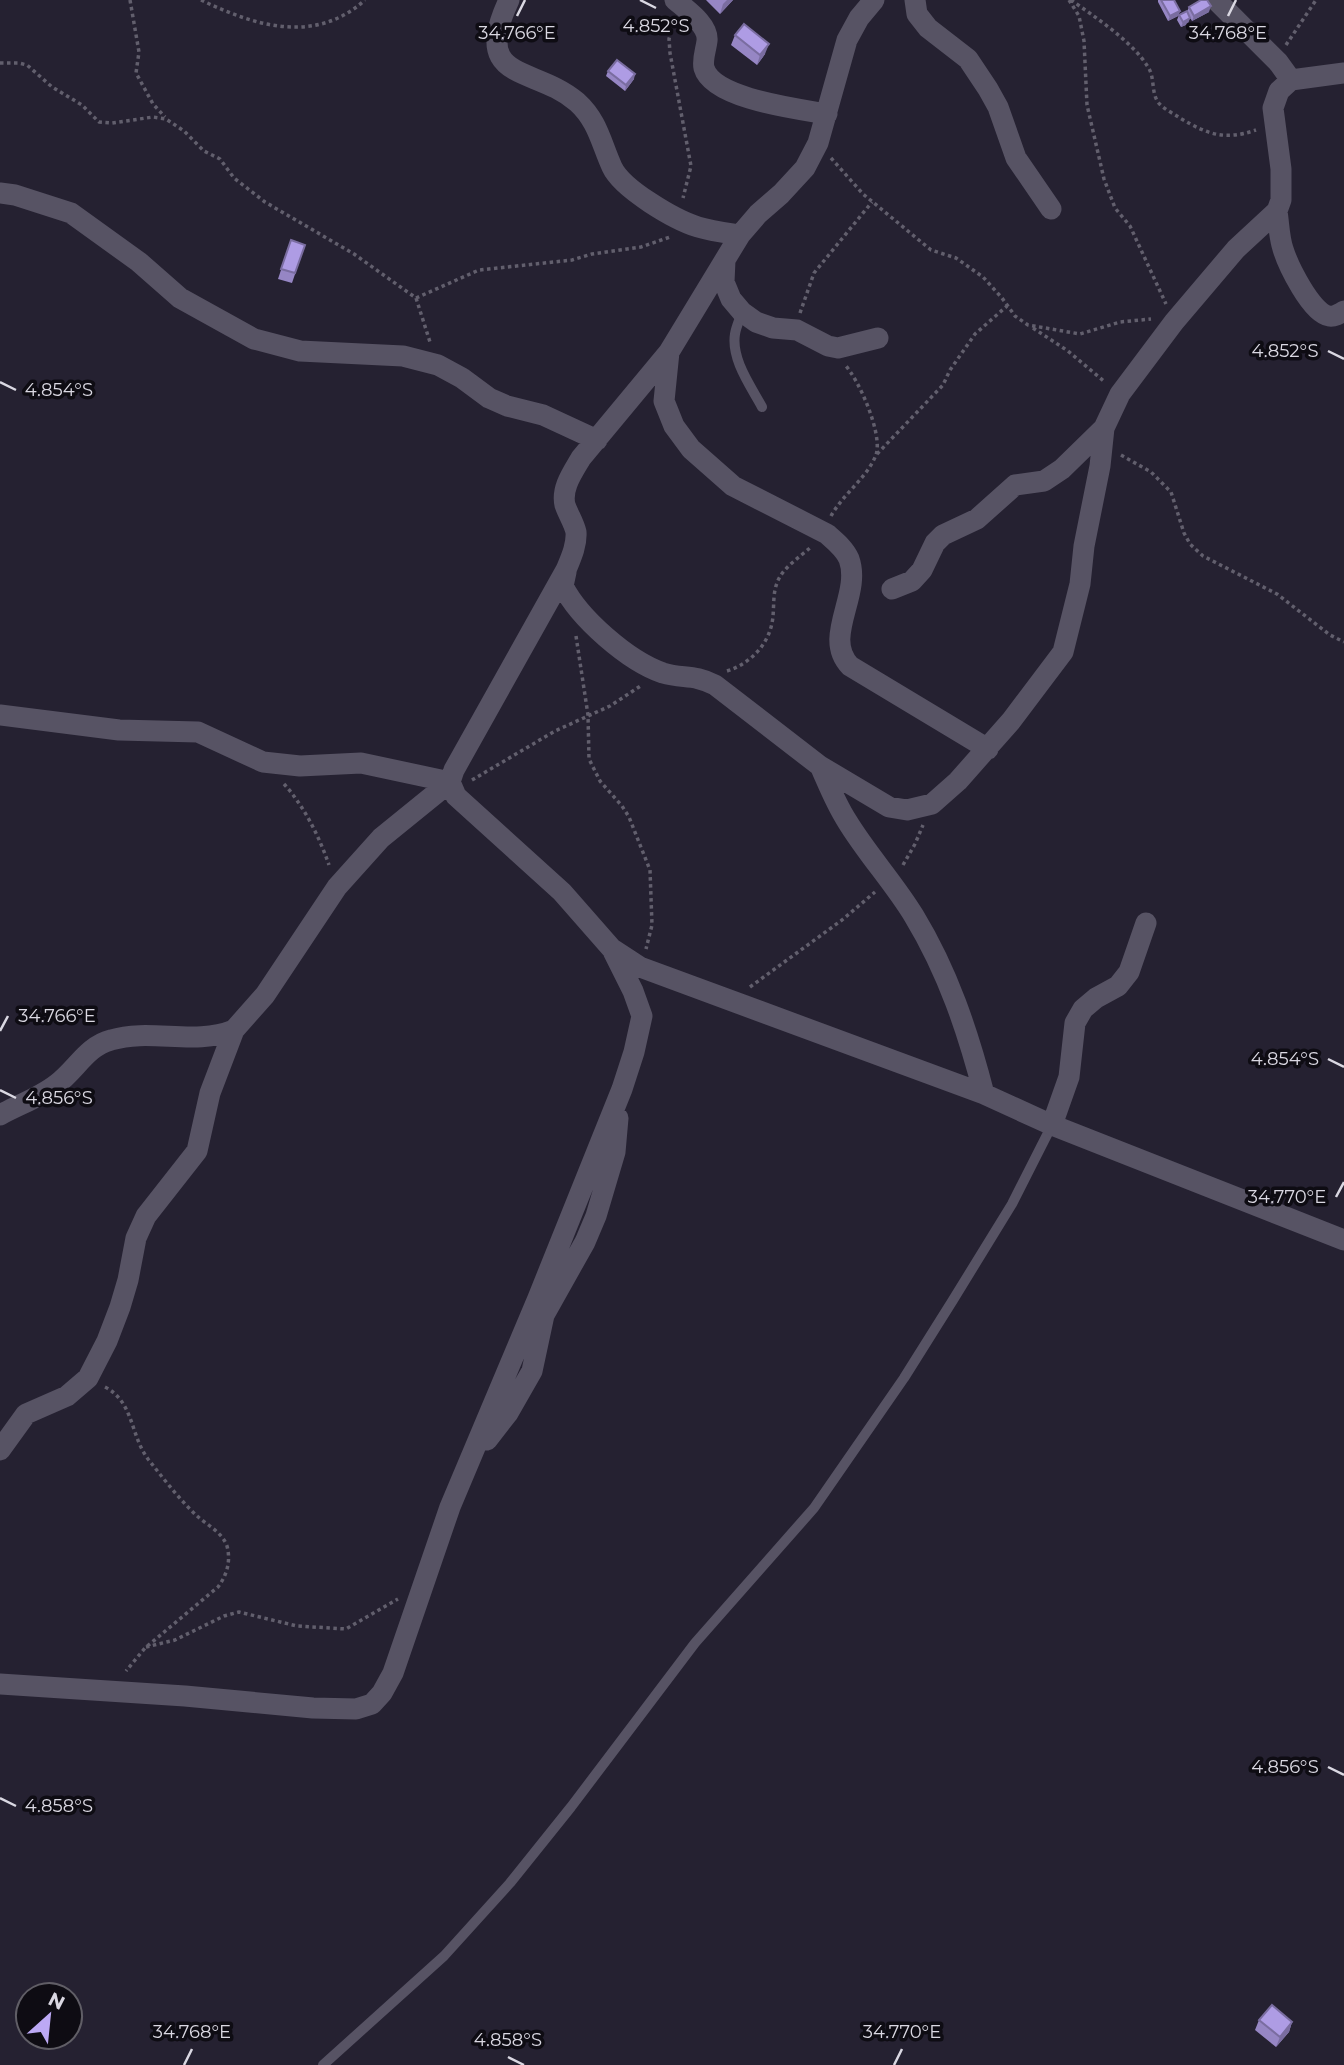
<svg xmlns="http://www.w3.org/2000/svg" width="1344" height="2065" viewBox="0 0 1344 2065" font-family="Montserrat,sans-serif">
<rect width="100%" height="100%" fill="#252131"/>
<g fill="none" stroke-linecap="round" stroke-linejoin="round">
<path stroke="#625f6d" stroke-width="3.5" stroke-dasharray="3.5 3.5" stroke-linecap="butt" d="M130,0L139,52L136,73L153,104L165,117
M201,0C255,26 315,45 365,0
M1069,0L1079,16L1084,41L1087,105L1104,179L1115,208L1130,226L1166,304
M1071,0C1095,17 1133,42 1148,67C1155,77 1151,92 1158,102C1163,109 1173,113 1180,118C1207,134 1224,141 1256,130
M673,24L669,39L670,53L691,166L683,198
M1286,45L1316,0
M0,63H19L27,65L52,87L82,105L99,122L112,123L153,117L166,119L184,131L204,151L220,159L234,178L265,202L354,254L416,298L430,342
M831,158L863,194L931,250L956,258L983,277L1002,298L1015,316L1028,325L1080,334L1120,322L1151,319
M416,298L479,270L572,260L592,254L641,247L670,237
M800,313L814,273L872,202
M1033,328L1068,351L1105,382
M877,454L943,385L950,370L975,334L1007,306
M1121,455L1151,472L1171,492L1184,533L1190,544L1203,556L1277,594L1330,635L1344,642
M831,516C843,494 867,478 876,455C883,434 859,380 845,365
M576,636L588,715L589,759L600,781L622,806L629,817L650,870L652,925L646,949
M727,671C752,663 771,642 773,616C774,605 773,593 777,583C782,568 800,557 811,547
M472,780L555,731L610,706L642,685
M284,784C304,806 319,836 329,865
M903,865L915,844L923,825
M750,987L842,920L875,892
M105,1387C134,1402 130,1435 148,1459C163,1478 179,1499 197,1516C207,1525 222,1532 227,1546C231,1561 227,1575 218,1587L145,1648L126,1671
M146,1647L175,1640L224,1616L239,1612L297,1626L346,1629L398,1599"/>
<path stroke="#575364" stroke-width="10" d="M742,312C740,319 736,327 735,334C731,359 750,385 762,407
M323,2065L444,1956L510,1883L571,1807L695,1643L814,1508L904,1378L953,1300L1012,1204L1052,1125"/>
<path stroke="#575364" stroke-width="21" d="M509,0C470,83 534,65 577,102C598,121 601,143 612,167C622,189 675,220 698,227C711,231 727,233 740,235
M675,0C687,10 709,25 707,41C706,50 702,59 704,68C713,99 799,109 827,114
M915,0L917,14L928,28L968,59L988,89L998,107L1016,158L1051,209
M1216,0L1278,62L1291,80
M0,193L15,195L71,213L139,262L180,298L254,339L300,351L403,356L438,365L462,378L489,398L507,406L543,415L597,440
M1277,211C1279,224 1279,237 1283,249C1288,265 1311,313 1329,316C1334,317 1339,314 1344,311
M725,260L724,282L731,299L742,312L756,322L773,328L797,330L828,346L838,348L878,338
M669,352L664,401L674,426L691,449L733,486L827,534C835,541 845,549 849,559C862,595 822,637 850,666L988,749
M566,572L563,586C579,618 628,661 663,673C683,679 694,674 715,685L820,766L889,807L907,810L932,804L958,781L1011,721L1063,652L1080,584L1084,546L1100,466L1104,428L1120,394L1174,322L1236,249L1277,211L1281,200V169L1273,108L1279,91L1291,80L1344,73
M892,589L912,581L922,570L935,543L943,535L977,519L1015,485L1044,481L1062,469L1104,428
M0,715L119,730L198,732L263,762L300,766L361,763L450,782
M821,768C829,786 836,804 847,821C867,854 894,883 914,916C948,972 968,1032 984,1094
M614,950L640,967L984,1094L1052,1125L1344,1240
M0,1115C18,1105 41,1097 57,1084C76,1070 87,1046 111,1040C151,1028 194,1046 234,1030
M1052,1125L1069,1077L1075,1023L1083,1009L1096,998L1118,986L1129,972L1146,923
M487,1440L508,1413L532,1371L544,1315L585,1242L596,1216L615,1152L618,1118
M0,1450L26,1414L67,1396L88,1378L107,1341L120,1307L128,1280L136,1238L146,1216L197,1151L210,1093L234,1030L265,995L337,887L381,838L450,782
M0,1684L185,1696L313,1708L356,1709L372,1704L382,1693L393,1673L450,1507L538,1298L622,1089L634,1052L642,1016L633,991L612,949L562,892L456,796L450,782L454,770L566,570C571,558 577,545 576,532C574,523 568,514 565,505C561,488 573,472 581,458L669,352L740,235L758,214L781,194L805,168L818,143L847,40L859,18L874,0"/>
</g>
<path fill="#9686c4" d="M706,0H733L720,14Z
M1158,0H1174L1180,11L1178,16L1168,21L1158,2Z
M1189,7L1209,12L1192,21L1187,12Z
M1179,15L1188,24L1181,27L1177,20Z
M735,35L765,54L757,65L731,45Z
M608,71L634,79L625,91L606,76Z
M291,240L305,245L292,283L278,279Z
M1259,2020L1292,2022L1289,2032L1276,2047L1255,2030Z"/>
<path fill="#7a6da0" d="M727,0H733L720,14L723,4Z
M1211,6L1209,12L1192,21L1194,16Z
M1180,11L1178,16L1168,21L1170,16Z
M1190,18L1188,24L1181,27L1183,22Z
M769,44L765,54L757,65L760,55Z
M635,74L634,79L625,91L626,85Z
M1292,2022L1289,2032L1276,2047L1280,2037Z"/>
<path fill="#ae9ce4" stroke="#7a6da0" stroke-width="2" d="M1161,0H1174L1180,11L1170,16Z
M1201,0H1207L1211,6L1194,16L1189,7Z
M1187,11L1190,18L1183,22L1179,15Z
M744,24L769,44L760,55L735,35Z
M617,60L635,74L626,85L608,71Z
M291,240L305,245L295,273L281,269Z
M1272,2005L1292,2022L1280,2037L1259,2020Z"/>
<path fill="none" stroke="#dad8e2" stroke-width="2.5" d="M640,0L656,8M517,16L525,0M1228,16L1236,0M1328,351L1344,359M0,382L16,390M0,1031L8,1016M1328,1059L1344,1067M0,1090L16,1098M1336,1197L1344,1182M1328,1767L1344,1775M0,1798L16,1806M508,2057L524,2065M184,2065L192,2049M894,2065L902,2049"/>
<g font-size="18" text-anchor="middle" fill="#dad8e2" stroke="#0e0c13" stroke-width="7" stroke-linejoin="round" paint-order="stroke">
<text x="656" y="32">4.852°S</text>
<text x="517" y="39">34.766°E</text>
<text x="1228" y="39">34.768°E</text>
<text x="1285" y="357">4.852°S</text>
<text x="59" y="396">4.854°S</text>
<text x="57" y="1022">34.766°E</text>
<text x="1285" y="1065">4.854°S</text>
<text x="59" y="1104">4.856°S</text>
<text x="1287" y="1203">34.770°E</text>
<text x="1285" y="1773">4.856°S</text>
<text x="59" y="1812">4.858°S</text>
<text x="192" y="2038">34.768°E</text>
<text x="902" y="2038">34.770°E</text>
<text x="508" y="2046">4.858°S</text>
</g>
<g transform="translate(49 2016) rotate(27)"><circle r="33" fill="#0e0c13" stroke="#605e66" stroke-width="2"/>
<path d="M0-5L12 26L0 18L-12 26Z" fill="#bca9f5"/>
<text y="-10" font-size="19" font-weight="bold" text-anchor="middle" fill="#dad8e2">N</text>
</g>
</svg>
